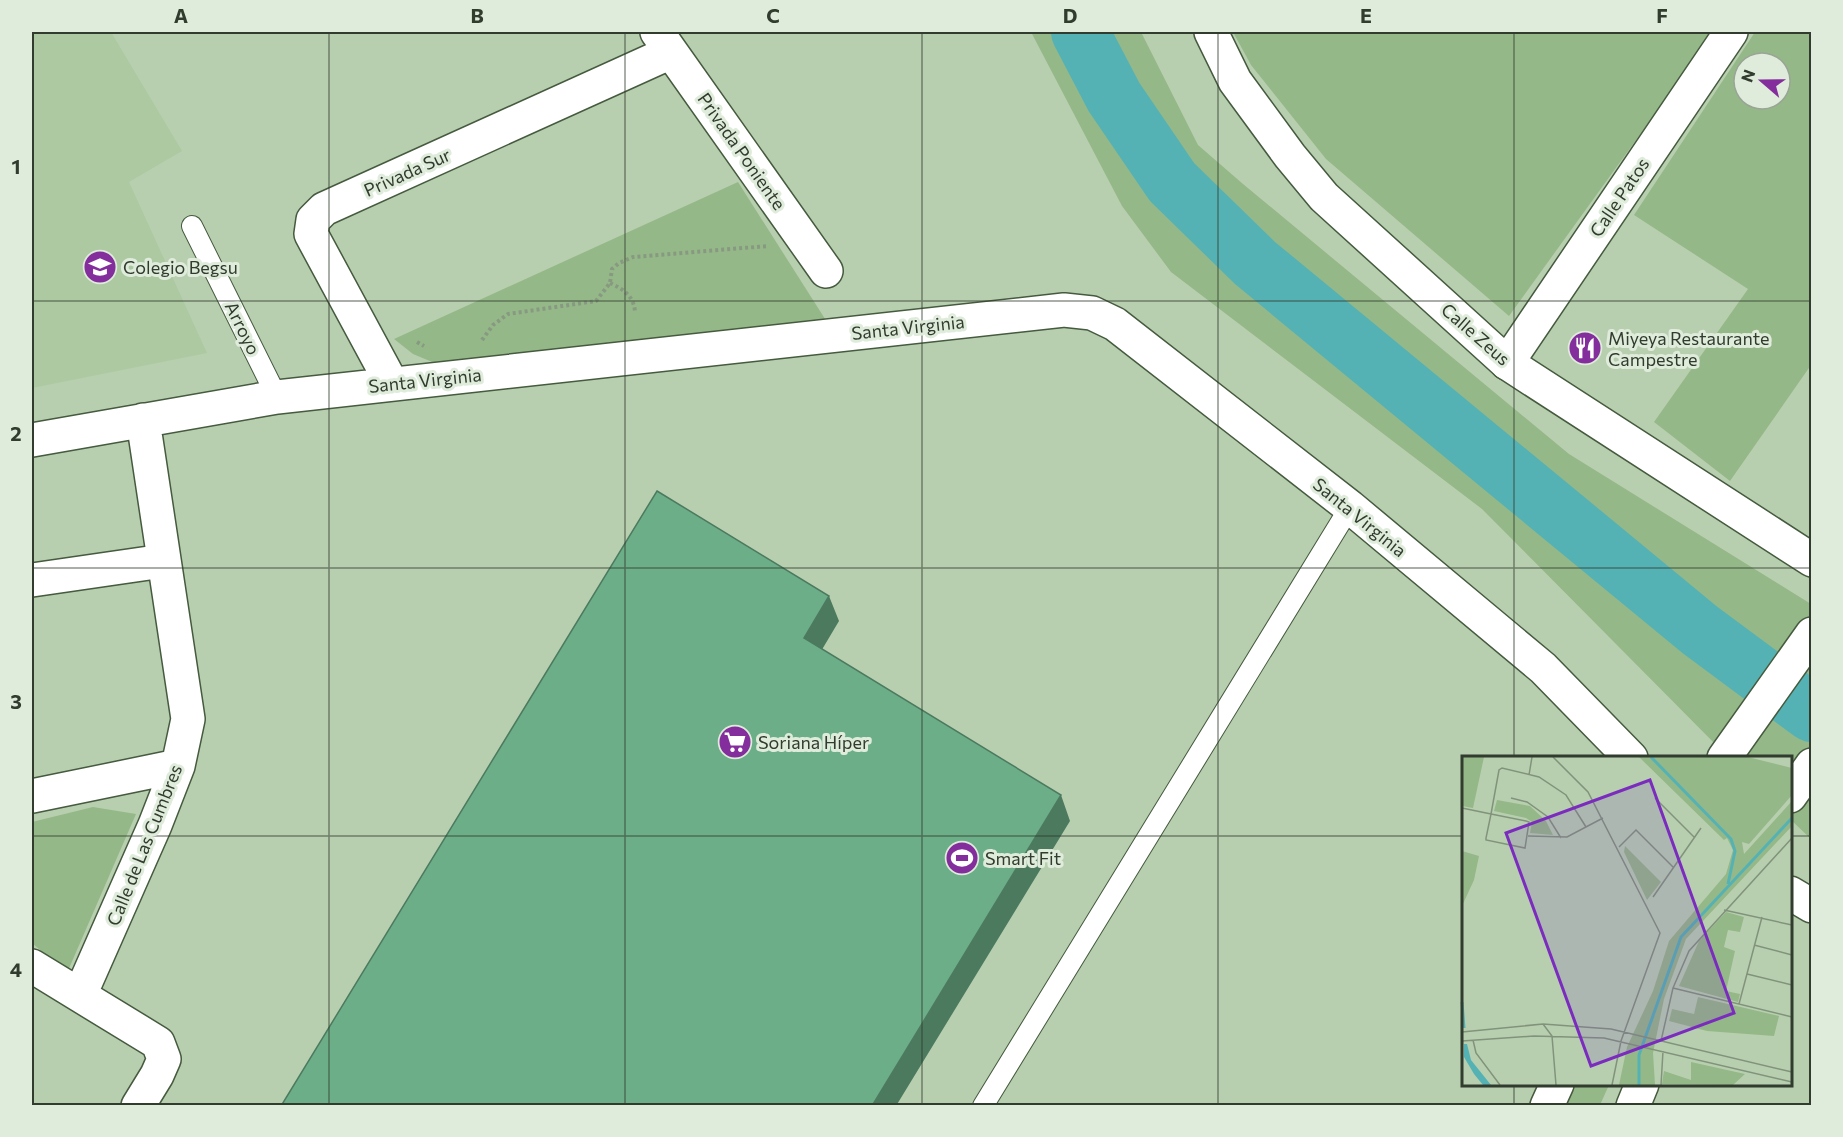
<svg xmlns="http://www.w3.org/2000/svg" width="1843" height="1137" viewBox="0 0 1843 1137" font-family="Commissioner,sans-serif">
<rect width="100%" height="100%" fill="#b7cfaf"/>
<path fill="#acc9a2" d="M32,32H111L182,151L129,182L207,353L32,388Z"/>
<path fill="#95b888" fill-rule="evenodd" d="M1031,32H1141L1198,145L1243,184L1569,454L1811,604V839L1791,820L1790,758L1728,757L1482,509L1171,272L1122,206Z
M1233,32H1714L1509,316L1326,159L1251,65Z
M1755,32H1811V365L1730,481L1654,422L1748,289L1634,215ZM1744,63H1780V99H1744Z
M738,182L827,322L437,364L413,354L394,339Z
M93,807L136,814L67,973L32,943V822Z
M1557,1085H1609L1600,1105L1547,1106Z"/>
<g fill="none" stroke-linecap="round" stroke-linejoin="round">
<path stroke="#55b2b4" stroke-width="58" d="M1080,32L1114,97L1172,182L1255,263L1700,630L1812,713"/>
<defs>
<path id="service" d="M192,226L277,397
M983,1106L1350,507"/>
<path id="minor" d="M657,32L826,271
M1507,363L1731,32
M392,384L311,234L313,220L324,209L671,52
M32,440L277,397L1064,310L1092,313L1115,324L1350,507L1543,668L1631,758
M32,580L163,561
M32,796L178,766
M1790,893L1812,906
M32,966L158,1043L164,1059L157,1075L138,1106
M80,995L155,825L178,766L188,719L143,420"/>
<path id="tertiary" d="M1211,32L1235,81L1290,156L1324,197L1507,363L1812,560"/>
<path id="secondary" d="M1724,758L1812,634
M1790,796L1812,765
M1547,1106L1557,1084
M1633,1106L1642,1084"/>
</defs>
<use href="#service" stroke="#455a3e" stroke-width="22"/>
<use href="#minor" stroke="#455a3e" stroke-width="36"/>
<use href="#tertiary" stroke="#455a3e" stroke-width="36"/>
<use href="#secondary" stroke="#455a3e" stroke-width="36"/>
<path stroke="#879a81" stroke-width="4" stroke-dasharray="3 3" stroke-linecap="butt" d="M610,283C623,289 634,296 635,312
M482,340L493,325L508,314L596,301L610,283L612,269L619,263L633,257L768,246
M417,342L424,346"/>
<use href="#service" stroke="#fff" stroke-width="20"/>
<use href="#minor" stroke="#fff" stroke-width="33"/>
<use href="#tertiary" stroke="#fff" stroke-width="33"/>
<use href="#secondary" stroke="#fff" stroke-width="33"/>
</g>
<path fill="#4c7a5f" d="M829,596L839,621L814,663L804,638Z
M1061,795L1070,821L896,1106H872Z"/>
<path fill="#6cae88" stroke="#4c7a5f" stroke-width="1.5" d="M657,491L829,596L804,638L1061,795L872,1106H281Z"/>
<path fill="none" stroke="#313b2e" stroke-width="1.5" stroke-opacity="0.55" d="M329,32V1106M625,32V1106M922,32V1106M1218,32V1106M1514,32V758M32,301H1812M32,568H1812M32,836H1464M1790,836H1812M1514,1084V1106"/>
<defs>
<symbol id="school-disc" viewBox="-11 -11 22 22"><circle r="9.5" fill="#832e9c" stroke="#dfecdb"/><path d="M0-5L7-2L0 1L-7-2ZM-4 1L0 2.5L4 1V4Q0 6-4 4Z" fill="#fff"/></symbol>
<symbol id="restaurant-disc" viewBox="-11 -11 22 22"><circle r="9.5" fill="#832e9c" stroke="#dfecdb"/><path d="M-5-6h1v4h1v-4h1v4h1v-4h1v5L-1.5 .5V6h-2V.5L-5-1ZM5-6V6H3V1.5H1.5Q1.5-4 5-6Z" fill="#fff"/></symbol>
<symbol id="supermarket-disc" viewBox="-11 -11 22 22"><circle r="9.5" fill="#832e9c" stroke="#dfecdb"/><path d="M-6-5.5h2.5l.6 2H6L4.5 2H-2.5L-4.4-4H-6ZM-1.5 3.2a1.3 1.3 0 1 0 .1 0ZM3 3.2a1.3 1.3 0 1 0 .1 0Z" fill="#fff"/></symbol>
<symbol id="stadium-disc" viewBox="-11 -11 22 22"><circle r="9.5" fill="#832e9c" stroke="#dfecdb"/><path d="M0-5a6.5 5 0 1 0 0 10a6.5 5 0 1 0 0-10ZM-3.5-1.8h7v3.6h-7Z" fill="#fff"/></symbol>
</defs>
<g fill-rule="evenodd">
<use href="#school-disc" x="81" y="248" width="38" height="38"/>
<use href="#restaurant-disc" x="1566" y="329" width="38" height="38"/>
<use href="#supermarket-disc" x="716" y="723" width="38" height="38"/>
<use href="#stadium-disc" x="943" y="839" width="38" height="38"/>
</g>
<g text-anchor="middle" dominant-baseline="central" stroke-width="6" stroke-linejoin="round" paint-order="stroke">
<g font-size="18" fill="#313b2e" stroke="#dfecdb">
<text transform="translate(742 151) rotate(55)">Privada Poniente</text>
<text transform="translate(407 172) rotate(-24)">Privada Sur</text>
<text transform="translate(1619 197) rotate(-56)">Calle Patos</text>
<text transform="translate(908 327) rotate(-6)">Santa Virginia</text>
<text transform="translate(243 328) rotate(64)">Arroyo</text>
<text transform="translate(1476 334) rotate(41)">Calle Zeus</text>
<text transform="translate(425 380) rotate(-6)">Santa Virginia</text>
<text transform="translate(1360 517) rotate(39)">Santa Virginia</text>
<text transform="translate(144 845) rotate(-68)">Calle de Las Cumbres</text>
</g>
<g font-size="18" fill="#313b2e" stroke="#dfecdb" text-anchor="start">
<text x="123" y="267">Colegio Begsu</text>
<text x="1608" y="338">Miyeya Restaurante<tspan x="1608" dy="21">Campestre</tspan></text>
<text x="758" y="742">Soriana Híper</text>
<text x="985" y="858">Smart Fit</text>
</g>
</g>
<g transform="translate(1462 756)">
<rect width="330" height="330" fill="#b7cfaf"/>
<path d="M0,1H22L11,52L0,50ZM177,1H286L330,12V39L287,88L280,86L282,98L330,45V70L224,183L202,243L191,297L193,329H157L165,291L191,235L207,185L264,118L271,94L265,82L262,84ZM35,44L68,50L84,65L91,79L68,77L70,66L64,62L32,55ZM163,90L199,126L185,144L162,96ZM0,95L17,100L12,124L0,150ZM264,156L282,161L278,176L266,174L262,191L273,195L264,235L278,238L276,246L217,230L237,185ZM236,241L317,260L312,280L245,275L207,265L210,253L232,258ZM229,306L283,318L271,329L200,328L202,315L229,324Z" fill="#95b888"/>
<path d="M2,288H5L9,304L29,329H21L12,318L2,301Z" fill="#55b2b4"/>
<path fill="none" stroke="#55b2b4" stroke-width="3" d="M189,1L269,83L273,95L266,128M0,246L2,272M177,329V299L219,181L330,62"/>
<path fill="none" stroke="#81947b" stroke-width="1.5" d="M91,1L126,36L198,177L159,285L150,329M67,19L70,1M49,42L65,46L86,61L99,82M193,42L233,82M0,52L29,58L64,65L67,66L63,92L24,84V82L29,58L37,14L40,12L77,21L104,39L124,71M66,80L105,81L141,62M157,91L174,74L212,112M191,141L239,72M262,154L330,169M292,189L330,199M285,218L330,229M211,232L330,261M277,248L300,161M81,268L90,280L94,329M0,276L81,268L149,273L330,316M11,284L14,297L38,329M0,285L72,280L142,282L330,326M199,285L211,232L227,195L330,82M199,329L201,295"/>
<path fill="#7b2cbf" fill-opacity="0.15" stroke="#7b2cbf" stroke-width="3" d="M188,24L272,257L129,310L44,77Z"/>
<rect width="330" height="330" fill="none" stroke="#313b2e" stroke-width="3"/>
</g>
<rect width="1843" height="1137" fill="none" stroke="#dfecdb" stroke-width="66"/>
<g transform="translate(1762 81) rotate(290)"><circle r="28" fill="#dfecdb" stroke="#99a596" stroke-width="1.5"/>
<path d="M0-4.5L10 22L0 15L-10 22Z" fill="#832e9c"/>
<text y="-9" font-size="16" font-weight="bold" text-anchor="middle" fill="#313b2e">N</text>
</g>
<rect x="33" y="33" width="1777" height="1071" fill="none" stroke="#313b2e" stroke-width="2"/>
<g font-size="20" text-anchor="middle" font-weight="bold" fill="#313b2e">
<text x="181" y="23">A</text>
<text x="477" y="23">B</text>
<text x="773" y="23">C</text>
<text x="1070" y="23">D</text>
<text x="1366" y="23">E</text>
<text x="1662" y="23">F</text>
<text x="16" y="174">1</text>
<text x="16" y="441">2</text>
<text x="16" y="709">3</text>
<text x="16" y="977">4</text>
</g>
</svg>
